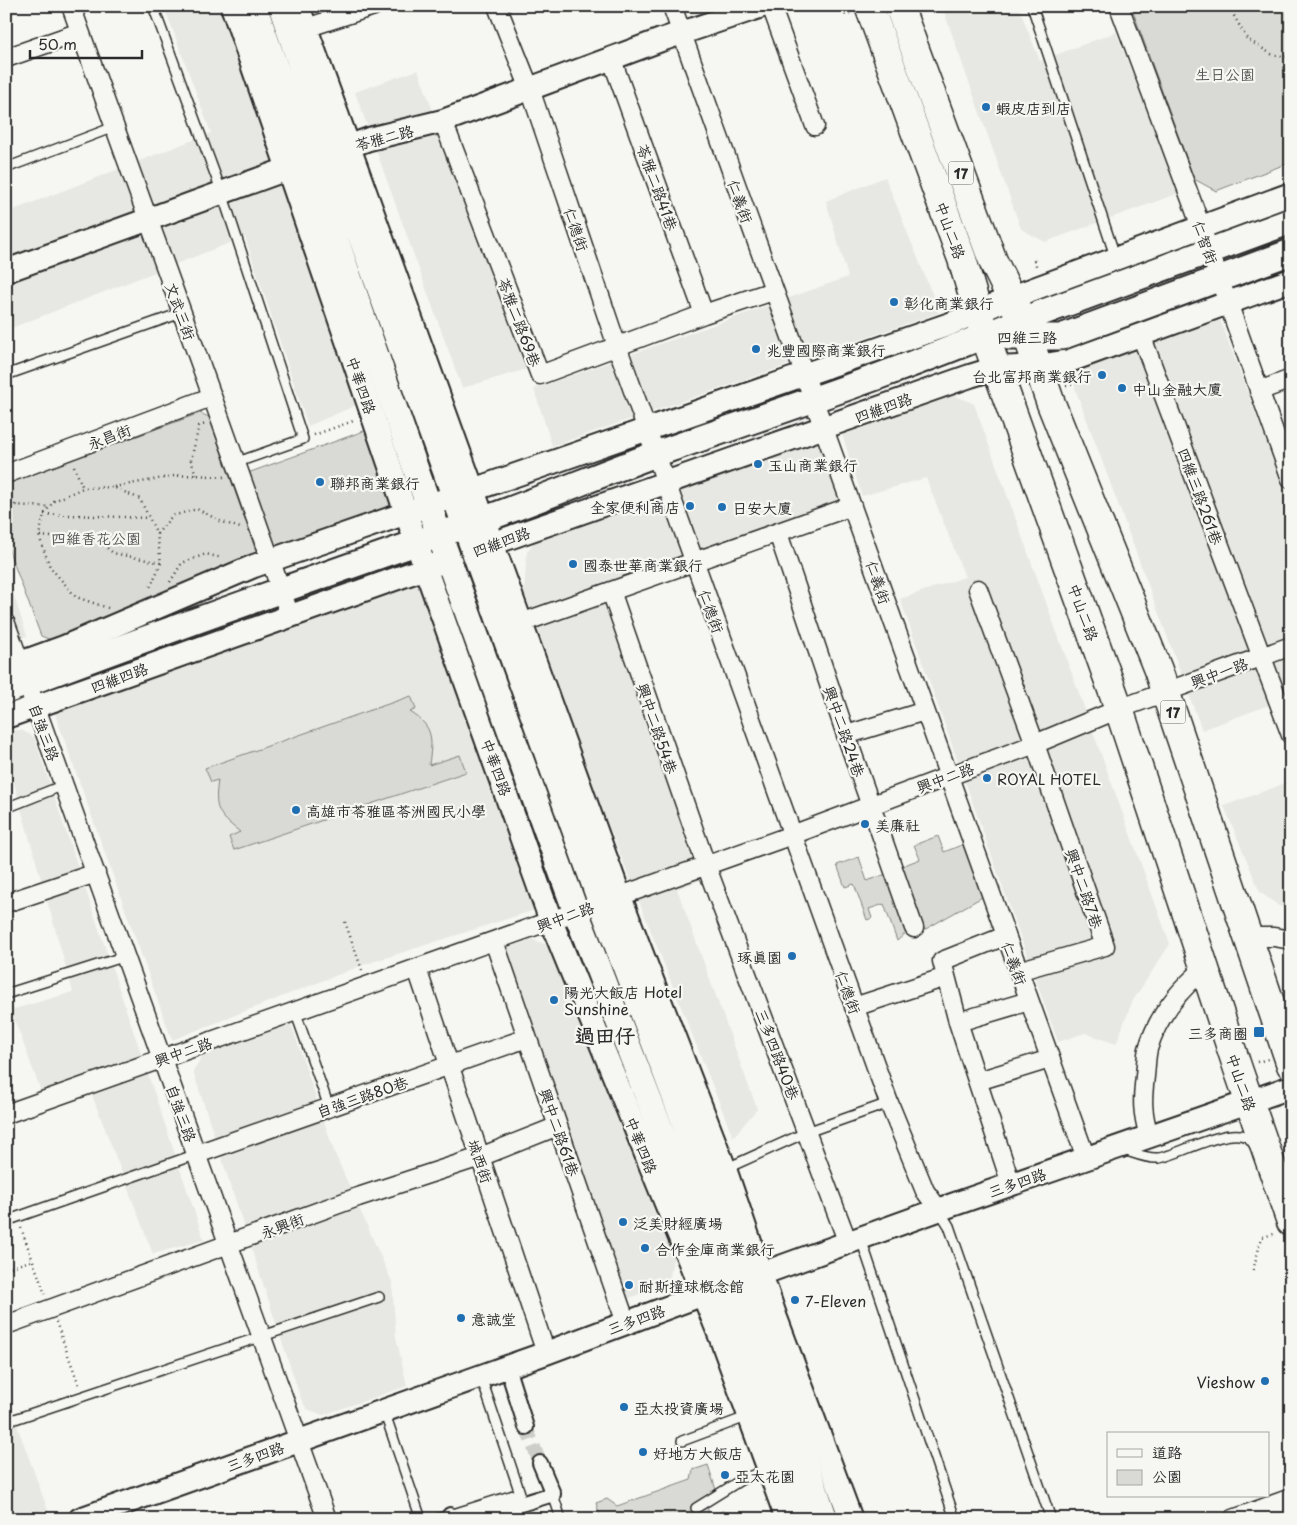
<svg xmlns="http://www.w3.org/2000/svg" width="1297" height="1525" viewBox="0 0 1297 1525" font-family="'Playpen Sans','LXGW WenKai TC',sans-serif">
<rect width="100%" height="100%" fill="#f6f6f2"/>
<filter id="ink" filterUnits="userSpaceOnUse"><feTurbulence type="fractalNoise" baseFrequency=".02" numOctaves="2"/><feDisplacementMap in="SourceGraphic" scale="10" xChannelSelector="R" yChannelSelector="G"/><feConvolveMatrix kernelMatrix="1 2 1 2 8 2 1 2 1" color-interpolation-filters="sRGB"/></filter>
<g filter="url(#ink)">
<path fill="#e7e7e3" d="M164,6H226L359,404L308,426L245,237L6,330V213L211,133Z
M942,6H1018L1040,61L1116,32L1179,193L1045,242L1021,229Z
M418,70L527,369L462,388L355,92Z
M885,177L937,306L938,313L552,446L534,389L848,277L826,201Z
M1219,317L1291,507V697L1202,730L1075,388L1081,368Z
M947,392L974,404L1170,944L1132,1002L1116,1044L1085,1033L1058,1042L900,599L965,577L926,478L862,496L841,431Z
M820,440L846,506L615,587L719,873L677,889L757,1109L733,1137L591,781L524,591L527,552L541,532Z
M6,571L27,636L6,643Z
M423,578L535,910L360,966L172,1040L54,711Z
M6,730H21L34,737L204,1240L153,1254L92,1095L48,1110L11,1010L73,992L6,755Z
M1288,780L1291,787V909L1279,906L1260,892L1224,806L1278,786Z
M531,939L553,947L674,1253L669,1281L623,1301L503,950Z
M290,1021L335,1154L392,1282L396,1337L407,1386L323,1415L307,1409L301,1399L193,1071L202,1056Z
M6,1395L51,1519H6Z"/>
<path fill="#d9d9d5" stroke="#828280" d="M1131,6H1291V162L1216,191L1194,179Z
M200,413L209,417L258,557L256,565L51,640L41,636L6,543V484Z
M372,428L395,507L273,554L245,474Z
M411,696L416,709L410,712C435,727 432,740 429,765L460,755L466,772L234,850L229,837L240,832C217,814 214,809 218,780L211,782L205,768Z
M938,836L944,852L964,844L984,896L924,930L902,866L920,859L914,845Z
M859,857L867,881L889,873L908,931L897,941L884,904L869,909L872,918L867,920L854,884L845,887L837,865Z
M708,1465L718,1496L705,1501L710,1516L723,1511L725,1519H601L596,1503L607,1499L617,1506L691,1480L693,1470Z"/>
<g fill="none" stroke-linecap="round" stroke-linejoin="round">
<path stroke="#cdcdca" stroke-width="14" stroke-dasharray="14 7" stroke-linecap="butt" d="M526,1427L540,1463"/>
<defs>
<path id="service" d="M153,6L222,193L303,439L235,463
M1032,6L1116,259
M6,168L114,127
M6,375L181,313
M6,808L64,785
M6,994L126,956
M295,1011L329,1107
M1124,1150C1134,1153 1147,1159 1158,1158C1177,1157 1243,1116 1254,1145
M725,1169L807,1132L889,1103
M939,1210L949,1226L1051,1519
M6,1221L197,1154
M861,1239L955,1519
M384,1411L421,1519
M6,1422L379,1297
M682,1441L749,1416
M553,1494L561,1519
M696,1508L741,1480L768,1469
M437,1519L520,1493L481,1377"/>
<path id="pedestrian" d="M507,1367L526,1427
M450,1515L451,1519
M473,1519L553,1494L540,1463"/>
<path id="minor" d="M71,6C144,209 219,412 290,616
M497,6L530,89L617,346L889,1103L925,1191L939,1210
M672,6L1086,1158
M771,6L815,126
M1119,6L1193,205L1291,479
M306,28L374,6
M6,58L80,32
M612,60L704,314
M443,121L540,375L704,314L773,291
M1141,335L1291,735
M1259,391L1291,379
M6,474L211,397
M778,533L846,735L914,928
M978,589L1035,744L1105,946L1018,971
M611,591L706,865L848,1243
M521,623L852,506
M6,624L327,1519
M846,735L925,711
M6,903L96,873
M1005,936L942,961L958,1022L1011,1184
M1248,937H1274L1291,940
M494,941L626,1323
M417,969L546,1353
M854,1007L946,977
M958,1022L1029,1001
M978,1081L1050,1059
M6,1114L792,835L1035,744L1119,709L1291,646
M1149,1136C1142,1112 1142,1101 1145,1076C1146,1067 1146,1057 1148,1049C1157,1017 1180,989 1205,968
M197,1154L527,1038
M6,1325L358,1197L480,1157L558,1126
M1233,1519L1291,1498"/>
<path id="tertiary" d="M232,6L416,542L551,921L720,1336L787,1519
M298,6L620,897L725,1169L776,1318L851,1519
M336,151L369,139L443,121L661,40L762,6
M6,271L301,164
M477,549L970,376L996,368L1038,366L1069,361L1291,280
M6,668L64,647L254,566L950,324L1012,297L1291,194
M6,717L440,563
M747,1279L952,1205L1291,1087
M80,1519L546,1353L717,1289
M1277,1519L1291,1514"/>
<path id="secondary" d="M254,6L421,484L576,912L722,1288L803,1519
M281,6L331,153L601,903L729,1239L825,1519
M1009,337H1061L1291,252
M6,691C163,631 323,575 482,520C545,498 607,471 670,449C788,408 907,369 1022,320L1291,221"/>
<path id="primary" d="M869,6L962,259L985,336L1119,709L1238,1069L1291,1222
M899,6L993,261L1022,320L1050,401L1158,670L1291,1065"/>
</defs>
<use href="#service" stroke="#2b2b2b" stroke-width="12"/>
<use href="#pedestrian" stroke="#2b2b2b" stroke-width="18"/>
<use href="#minor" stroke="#2b2b2b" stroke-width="21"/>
<use href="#tertiary" stroke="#2b2b2b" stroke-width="26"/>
<use href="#secondary" stroke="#2b2b2b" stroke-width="29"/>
<use href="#primary" stroke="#2b2b2b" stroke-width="31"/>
<path stroke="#2b2b2b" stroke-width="2.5" stroke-dasharray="1 4" stroke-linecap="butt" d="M841,6L844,15L850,13
M1232,6L1233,14L1247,39L1273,55L1291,57
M1034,260L1037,268
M1066,386L1079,383L1077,378
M314,435L356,420
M74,466L83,488
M196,475L191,460L199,426L206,424
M114,487L174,476L196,475L224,477
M9,490L14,505
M6,508L14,505L49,507
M44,514L149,518
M157,534L172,516L197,509L220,521L243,529
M40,536L99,541L113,553L161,563
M170,582L182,563L206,554L222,558
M108,608L76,597L50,567L39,536L44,514L54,501L83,488L113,487L140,499L157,534L161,563L149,590
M345,922L362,970
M1257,1062L1268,1059
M21,1228L45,1294
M6,1269L33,1260
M1253,1270L1262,1237L1274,1234
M56,1322L79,1385"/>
<use href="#service" stroke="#f6f6f2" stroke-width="9"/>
<use href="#pedestrian" stroke="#f6f6f2" stroke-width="14"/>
<use href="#minor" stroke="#f6f6f2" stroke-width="18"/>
<use href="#tertiary" stroke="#f6f6f2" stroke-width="22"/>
<use href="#secondary" stroke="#f6f6f2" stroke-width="25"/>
<use href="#primary" stroke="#f6f6f2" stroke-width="28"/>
</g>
</g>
<g fill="#1f6fb2" stroke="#f6f6f2" stroke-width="2">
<circle cx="986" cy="107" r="5"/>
<circle cx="894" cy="302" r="5"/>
<circle cx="756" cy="349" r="5"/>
<circle cx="1102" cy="375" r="5"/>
<circle cx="1122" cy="388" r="5"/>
<circle cx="758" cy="464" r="5"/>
<circle cx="320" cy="482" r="5"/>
<circle cx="690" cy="506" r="5"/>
<circle cx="722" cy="507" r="5"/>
<circle cx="573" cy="564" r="5"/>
<circle cx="987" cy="778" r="5"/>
<circle cx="296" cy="810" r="5"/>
<circle cx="865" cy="824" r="5"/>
<circle cx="792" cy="956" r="5"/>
<circle cx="554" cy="1000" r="5"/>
<rect x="1253" y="1026" width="12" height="12" rx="2.5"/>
<circle cx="623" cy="1222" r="5"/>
<circle cx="645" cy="1248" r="5"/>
<circle cx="629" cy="1285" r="5"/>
<circle cx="795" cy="1300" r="5"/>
<circle cx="461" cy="1318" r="5"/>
<circle cx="1265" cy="1381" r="5"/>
<circle cx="624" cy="1407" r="5"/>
<circle cx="643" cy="1452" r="5"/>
<circle cx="725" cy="1475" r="5"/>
</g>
<g text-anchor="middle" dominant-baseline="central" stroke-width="4.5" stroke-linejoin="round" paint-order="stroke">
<g fill="#f6f6f2" stroke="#686867" stroke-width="1">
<rect x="948.5" y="161.5" width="25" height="23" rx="4"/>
<rect x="1160.5" y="700.5" width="25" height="23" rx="4"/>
</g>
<g font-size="14" font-weight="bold" fill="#2b2b2b">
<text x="961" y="173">17</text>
<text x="1173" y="712">17</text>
</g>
<g font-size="15" fill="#565656" stroke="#f6f6f2">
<text x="1225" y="73">生日公園</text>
<text x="96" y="537">四維香花公園</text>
</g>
<g font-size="15" fill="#2b2b2b" stroke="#f6f6f2" text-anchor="start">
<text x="996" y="107">蝦皮店到店</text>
<text x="904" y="302">彰化商業銀行</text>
<text x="766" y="349">兆豐國際商業銀行</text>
<text x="1092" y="375" text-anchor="end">台北富邦商業銀行</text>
<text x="1132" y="388">中山金融大廈</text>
<text x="768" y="464">玉山商業銀行</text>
<text x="330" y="482">聯邦商業銀行</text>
<text x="680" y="506" text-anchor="end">全家便利商店</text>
<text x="732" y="507">日安大廈</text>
<text x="583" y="564">國泰世華商業銀行</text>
<text x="997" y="778">ROYAL HOTEL</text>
<text x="306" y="810">高雄市苓雅區苓洲國民小學</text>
<text x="875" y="824">美廉社</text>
<text x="782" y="956" text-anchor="end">琢真園</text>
<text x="564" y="991">陽光大飯店 Hotel<tspan x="564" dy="17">Sunshine</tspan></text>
<text x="1248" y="1032" text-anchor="end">三多商圈</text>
<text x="633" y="1222">泛美財經廣場</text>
<text x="655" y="1248">合作金庫商業銀行</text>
<text x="639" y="1285">耐斯撞球概念館</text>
<text x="805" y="1300">7-Eleven</text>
<text x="471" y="1318">意誠堂</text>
<text x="1255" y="1381" text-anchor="end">Vieshow</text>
<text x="634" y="1407">亞太投資廣場</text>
<text x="653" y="1452">好地方大飯店</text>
<text x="735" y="1475">亞太花園</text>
</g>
<g font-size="15" fill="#2b2b2b" stroke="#f6f6f2">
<text transform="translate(384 137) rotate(-15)">苓雅二路</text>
<text transform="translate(658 187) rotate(70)">苓雅二路41巷</text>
<text transform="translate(741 201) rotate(70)">仁義街</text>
<text transform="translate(577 229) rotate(71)">仁德街</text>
<text transform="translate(951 230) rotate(70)">中山二路</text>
<text transform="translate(1206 242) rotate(70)">仁智街</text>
<text transform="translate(181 311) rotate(70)">文武三街</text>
<text transform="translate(520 322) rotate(69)">苓雅二路69巷</text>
<text x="1027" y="336">四維三路</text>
<text transform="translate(362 385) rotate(71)">中華四路</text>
<text transform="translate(883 407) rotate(-20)">四維四路</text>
<text transform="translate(109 436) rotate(-21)">永昌街</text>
<text transform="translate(1201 496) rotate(70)">四維三路261巷</text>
<text transform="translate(501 541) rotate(-20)">四維四路</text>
<text transform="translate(879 582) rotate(71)">仁義街</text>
<text transform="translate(712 611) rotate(70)">仁德街</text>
<text transform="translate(1084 612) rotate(70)">中山二路</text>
<text transform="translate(1219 672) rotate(-20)">興中一路</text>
<text transform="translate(119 677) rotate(-20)">四維四路</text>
<text transform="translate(658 728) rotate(71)">興中二路54巷</text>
<text transform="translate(845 731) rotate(71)">興中二路24巷</text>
<text transform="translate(45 732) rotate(70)">自強三路</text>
<text transform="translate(497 767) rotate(70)">中華四路</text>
<text transform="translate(945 777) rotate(-20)">興中二路</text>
<text transform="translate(1085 888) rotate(71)">興中二路7巷</text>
<text transform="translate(565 916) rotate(-20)">興中二路</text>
<text transform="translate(1015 963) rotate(70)">仁義街</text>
<text transform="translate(849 992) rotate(70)">仁德街</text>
<text transform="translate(183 1051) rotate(-19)">興中二路</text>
<text transform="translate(778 1054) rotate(69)">三多四路40巷</text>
<text transform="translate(1242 1082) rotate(71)">中山二路</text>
<text transform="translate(362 1096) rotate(-19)">自強三路80巷</text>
<text transform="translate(182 1113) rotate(70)">自強三路</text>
<text transform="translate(560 1132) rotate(71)">興中二路61巷</text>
<text transform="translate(642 1145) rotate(68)">中華四路</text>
<text transform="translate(481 1161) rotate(71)">城西街</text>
<text transform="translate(1017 1182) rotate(-19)">三多四路</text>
<text transform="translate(282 1225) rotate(-21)">永興街</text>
<text transform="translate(636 1319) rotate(-20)">三多四路</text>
<text transform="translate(255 1456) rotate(-20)">三多四路</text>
</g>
<g font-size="20" font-weight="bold" fill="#2b2b2b" stroke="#f6f6f2">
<text x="605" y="1035">過田仔</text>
</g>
</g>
<rect width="1297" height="1525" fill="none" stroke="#f6f6f2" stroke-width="25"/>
<rect x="12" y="12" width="1272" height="1500" fill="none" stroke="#2b2b2b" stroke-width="2" filter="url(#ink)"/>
<rect x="1107" y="1432" width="162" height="65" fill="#f6f6f2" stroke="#a5a5a2"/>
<rect x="1117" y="1449" width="25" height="8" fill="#f6f6f2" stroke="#a5a5a2"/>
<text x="1152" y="1458" font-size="15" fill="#2b2b2b">道路</text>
<rect x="1117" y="1470" width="25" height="15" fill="#d9d9d5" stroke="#a5a5a2"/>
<text x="1152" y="1482" font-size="15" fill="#2b2b2b">公園</text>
<path d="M30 50v8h112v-8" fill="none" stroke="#2b2b2b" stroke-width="2.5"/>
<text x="38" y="50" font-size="15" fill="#2b2b2b" stroke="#f6f6f2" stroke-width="4" paint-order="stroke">50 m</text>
</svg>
